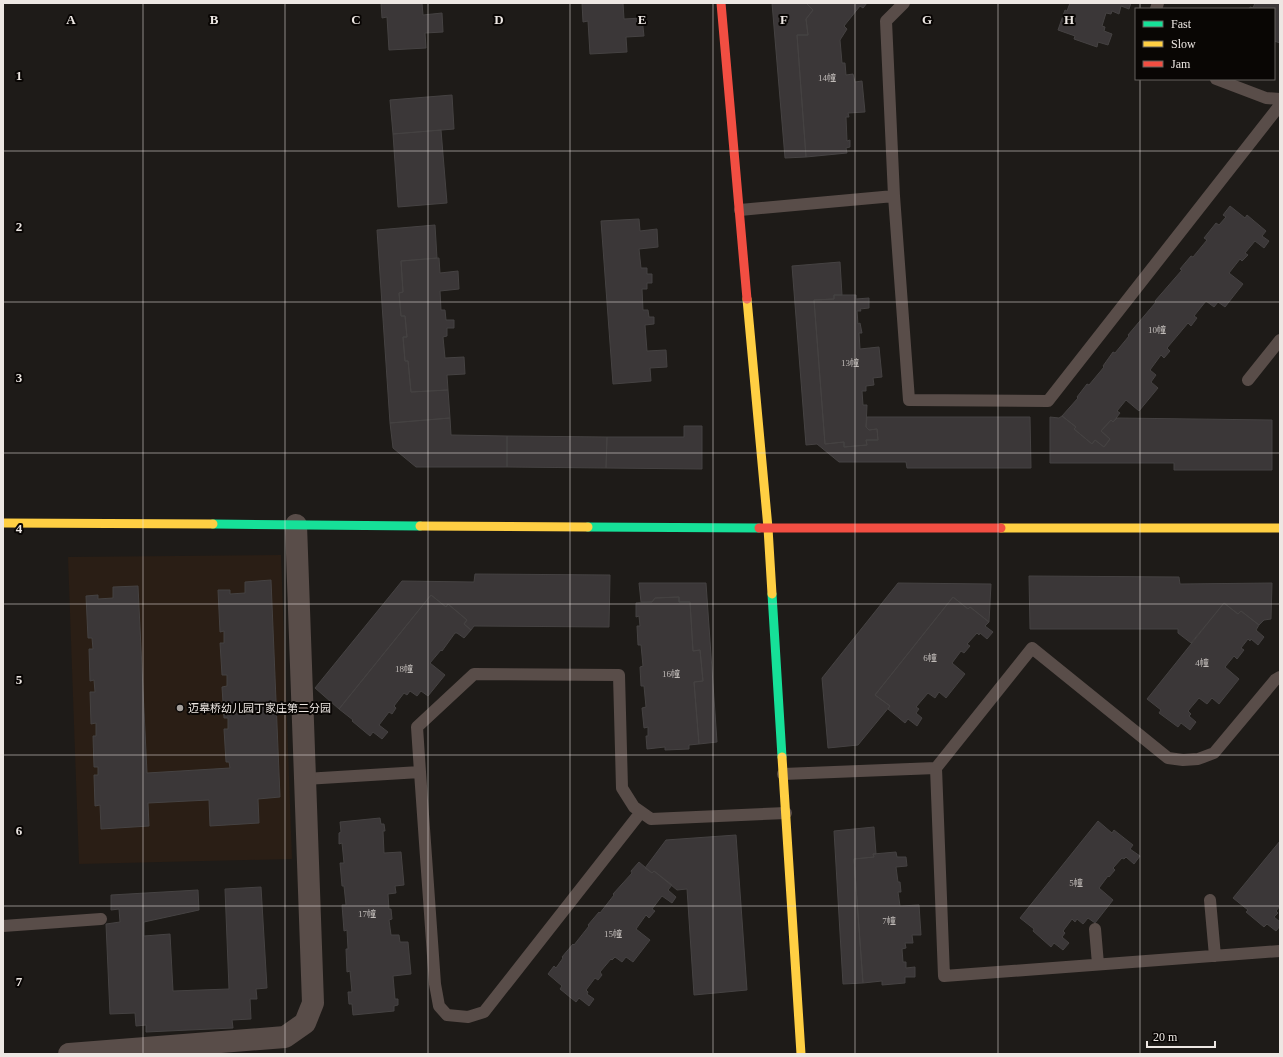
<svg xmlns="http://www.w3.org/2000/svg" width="1283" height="1057" viewBox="0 0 1283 1057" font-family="'Times New Roman','Noto Sans SC',serif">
<rect width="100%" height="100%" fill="#1e1b18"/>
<path fill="#2a1e15" d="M281,555L292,859L79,864L68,557Z"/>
<path fill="#3b3738" stroke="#454242" d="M381,3H422L423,15L442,13L443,32L425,33L426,48L389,50L387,17L382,18Z
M582,3H623L624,19L642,18L644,36L626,37L627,52L590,54L588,21L583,22Z
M772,3H807V4L813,10L806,19L808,35H797L806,157L785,158Z
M807,3H867L863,8L860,6L844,26L847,29L840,40L842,63H845L846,75L853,74L855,82L862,81L865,112L848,113L849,117H846L847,141L850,140V147L846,148L847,153L806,157L797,35H808L806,19L813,10L807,4Z
M1070,3H1131L1129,9L1121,6L1119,14L1112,11L1111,14L1106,13L1102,26L1105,27L1104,31L1112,34L1108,45L1098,42L1097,47L1074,39L1075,36L1058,30L1065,10L1067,11Z
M1255,3H1280V43L1274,41V9H1249L1250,7L1253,8Z
M452,95L454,129L393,134L390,100Z
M441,130L447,203L398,207L393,134Z
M1230,206L1245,218L1247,215L1266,231L1262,236L1269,241L1264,248L1255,241L1245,253L1248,255L1242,261L1240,259L1229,273L1243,284L1225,307L1218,302L1214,307L1206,301L1194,316L1197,318L1191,326L1188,323L1167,348L1170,351L1164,358L1161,355L1150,370L1156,375L1151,382L1158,388L1139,411L1126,400L1117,411L1120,413L1113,422L1111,420L1101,431L1110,439L1104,447L1095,440L1092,444L1074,429L1076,427L1062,416L1078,398L1077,397L1087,384L1089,385L1104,367L1103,366L1113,352L1115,353L1129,336L1128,335L1156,302L1155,301L1182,270L1180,269L1191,256L1193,257L1207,240L1204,238L1216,223L1219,225L1226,217L1223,215Z
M639,219L640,231L657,229L658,247L639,249L641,268H647V274H652V283H647V289H642L643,310H648L649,317H654V324L645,325L647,351L666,350L667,367L650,368L651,381L613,384L601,221Z
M435,225L437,258L401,261L403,292L399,293L401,316H405L407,337H403L405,361H408L411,392L448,390L450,418L390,423L377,230Z
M439,258L440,273L458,271L459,289L440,291L441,310H445L446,320H454V328H447V336L443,337L445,358L464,357L465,374L447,375L448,390L411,392L408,361H405L403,337H407L405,316H401L399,293L403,292L401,261Z
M840,262L842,295H834V299L814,300L825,444L844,442V447L867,445L866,440H878L877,429L869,430L866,427L867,417H1030L1031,468H907L906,462H839L817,444L806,445L792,266Z
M834,295H856V299L869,298V308L860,309L861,311H857L858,324L860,323L862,333H859L860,349L879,347L882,377L873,378L874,385L866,386V391H862L863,405H867L866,427L869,430L877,429L878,440H866L867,445L844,447V442L825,444L814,300L834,299Z
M1062,416L1076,427L1074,429L1092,444L1095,440L1104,447L1110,439L1101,431L1111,420L1113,422L1117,418L1272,420V470H1174V463H1050V417L1059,418Z
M450,418L451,435L507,436V467H416L393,448L390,423Z
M684,426H702V469L606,468L607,437H684Z
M507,436L607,437L606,468L507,467Z
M475,574L610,575L609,627L474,626L471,630L464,624L467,620L448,604L446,607L431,595L339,709L315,688L402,581L474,582Z
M1029,576L1179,577L1180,584L1272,583L1271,619L1264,620L1259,625L1241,611L1238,614L1224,603L1191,643L1178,633V629H1030Z
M271,580L280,797L258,799L259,823L210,826L209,800L148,803L149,826L101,829L100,805L95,806L94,775H98V767H94L93,736H96V723L91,724L90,692H95L94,680L90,681L89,649H93L92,638H88L86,596L98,595V599L113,598V587L138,586L147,773L230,768L229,762H226L224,729H228V718H224L222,687L227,686V675H222L220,643H224V631L220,632L218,590H230V594L245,593V582Z
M639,583H706L717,742L699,744L694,682L703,681L700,650L693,651L690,602H679V597L655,598L652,602H641Z
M898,583L991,584L989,622L970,607L968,609L953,597L875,695L890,706L858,745L828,748L822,678Z
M431,595L446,607L448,604L467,620L464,624L471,630L464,638L457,633H455L442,651L441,650L430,663L445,675L428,696L421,691L417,696L410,691L407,695L404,693L394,706L396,708L392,714L389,712L379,725L388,732L382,739L373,732L370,736L352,721L353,720L339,709Z
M679,597V602H690L693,651L700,650L703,681L694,682L699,744L689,745V749L665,750V747L647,749L646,736H648V727L644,728L642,708L646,707L644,686H641L640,667L643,666L641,645H638L637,626H640L639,616L636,617V603L652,602L655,598Z
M953,597L968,609L970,607L989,622L985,626L993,632L987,639L980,633L979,635L977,633L967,644L970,646L964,653L961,651L952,663L965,674L946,698L939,692L935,698L928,693L916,707L919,709L916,713L922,718L917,726L908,719L905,723L888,709L890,706L875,695Z
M1224,603L1238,614L1241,611L1259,625L1256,630L1264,637L1258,645L1251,639L1250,641L1248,639L1241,648L1244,650L1237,659L1234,656L1225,667L1239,679L1219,704L1212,698L1207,704L1199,698L1188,711L1191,714L1189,716L1196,722L1190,730L1181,723L1178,727L1159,713L1161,710L1147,699Z
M380,818L381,824H384L385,831H383L384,853L401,852L404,885L395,886L396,893L388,894L389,909H391L392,919L389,920L391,935H399L400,942H408L411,974L393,976L395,999H398V1005L394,1006V1011L353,1015L352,1004H349L348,992H352L350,971L347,972L346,949H348L347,930L344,931L342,905H346L344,886H342L340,863H344L342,843L339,844V833L341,832L340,822Z
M1098,821L1112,833L1114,830L1133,845L1130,849L1140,856L1134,864L1126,857L1124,859L1122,858L1113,868L1115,870L1109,877L1108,876L1099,888L1113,900L1095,923L1088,918L1083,924L1077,919L1075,922L1072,919L1063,931L1065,933L1062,937L1069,943L1063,950L1054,943L1051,947L1033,931L1034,929L1020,918Z
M874,827L876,854H873L874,857L854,859L863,983L843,984L834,831Z
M736,835L747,990L694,995L687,889L677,890L654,871L652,873L645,868L666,840Z
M1280,841V906L1276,911L1278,913L1274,917L1280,922V926L1276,931L1267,924L1264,927L1246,912L1248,910L1233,898Z
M896,852L897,857H906L907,866L896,867L898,882H900L901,892H898L900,906L919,905L921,935H912L913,943H905L906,948L902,949L903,962H906V968L915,967V977H905V983L882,985V981L863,983L854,859L874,857L873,854Z
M639,862L652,873L654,871L672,885L668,890L676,897L672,903L662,896L652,909L655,911L649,918L646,915L636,929L650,940L633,962L626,957L622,962L615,957L612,960L611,959L600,972L602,975L598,980L595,978L586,990L588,992L587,994L594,999L589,1006L579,998L576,1002L560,989L562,986L548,974L554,966L556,968L563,958L562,957L573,944L574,945L589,926L588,925L599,912L600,913L614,895L613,894L632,873L631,871Z
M261,887L267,988L256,989L257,999H250L251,1019L232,1020L233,1028L146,1032V1025L136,1026L135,1013L110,1014L106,924L120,922L119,909L111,910V895L198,890L199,910L144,922V936L170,934L173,991L229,989L225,889Z"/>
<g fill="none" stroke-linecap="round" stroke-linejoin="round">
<path stroke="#594d49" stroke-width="12" d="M1156,9L1158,3
M1216,79L1266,98L1280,99
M894,196L909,400L1048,401L1280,105
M740,210L894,196L886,21L904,3
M1248,380L1280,340
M1280,677L1275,680L1214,753L1198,759L1183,760L1168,758L1032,648L936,768L944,976L1280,951
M420,772L435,984L439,1006L447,1015L468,1017L484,1012L641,812
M783,774L936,768
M305,779L420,772L417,727L474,674L619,675L622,788L634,807L651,819L786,813
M1210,900L1215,956
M3,926L101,919
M1095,929L1098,964"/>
<path stroke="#594d49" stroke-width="22" d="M69,1054L285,1037L305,1023L313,1003L296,525"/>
<path stroke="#16e098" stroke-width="9" d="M213,524L420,526
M588,527L759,528
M772,594L782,757"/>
<path stroke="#ffcf43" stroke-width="9" d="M747,299L768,528L772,594
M3,523L213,524
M420,526L588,527
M1001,528H1280
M782,757L801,1054"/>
<path stroke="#f24e42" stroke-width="9" d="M721,3L747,299
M759,528H1001"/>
</g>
<path fill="none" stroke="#ede7e3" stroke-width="1" stroke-opacity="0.55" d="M143,3V1054M285,3V1054M428,3V1054M570,3V1054M713,3V1054M855,3V1054M998,3V1054M1140,3V9M1140,79V1054M3,151H1280M3,302H1280M3,453H1280M3,604H1280M3,755H1280M3,906H1280"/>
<circle fill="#a5a09c" stroke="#090604" stroke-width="1.5" cx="180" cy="708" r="4"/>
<g text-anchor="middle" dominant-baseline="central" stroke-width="4" stroke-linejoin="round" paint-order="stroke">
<g font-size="9" fill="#c0bbb8">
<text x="827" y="78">14幢</text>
<text x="1157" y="330">10幢</text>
<text x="850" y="363">13幢</text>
<text x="930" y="658">6幢</text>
<text x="1202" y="663">4幢</text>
<text x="404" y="669">18幢</text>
<text x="671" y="674">16幢</text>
<text x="1076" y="883">5幢</text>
<text x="367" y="914">17幢</text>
<text x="889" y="921">7幢</text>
<text x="613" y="934">15幢</text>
</g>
<g font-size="11" fill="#ede7e3" stroke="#090604" text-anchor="start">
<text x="188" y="708">迈皋桥幼儿园丁家庄第二分园</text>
</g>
</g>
<g font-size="13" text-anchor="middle" font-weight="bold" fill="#ede7e3" stroke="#090604" stroke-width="4" stroke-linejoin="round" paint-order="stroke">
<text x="71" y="24">A</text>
<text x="214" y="24">B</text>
<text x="356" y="24">C</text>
<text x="499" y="24">D</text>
<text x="642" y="24">E</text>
<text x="784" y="24">F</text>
<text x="927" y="24">G</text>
<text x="1069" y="24">H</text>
<text x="19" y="80">1</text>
<text x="19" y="231">2</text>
<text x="19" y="382">3</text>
<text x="19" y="533">4</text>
<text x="19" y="684">5</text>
<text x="19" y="835">6</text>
<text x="19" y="986">7</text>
</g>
<rect width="1283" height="1057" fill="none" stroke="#ede7e3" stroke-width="8"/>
<rect x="1135" y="8" width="140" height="72" fill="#090604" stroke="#64605d"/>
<rect x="1143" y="21" width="20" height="6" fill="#16e098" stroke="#64605d"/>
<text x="1171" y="28" font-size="12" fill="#ede7e3">Fast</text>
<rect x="1143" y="41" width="20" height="6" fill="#ffcf43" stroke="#64605d"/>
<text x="1171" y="48" font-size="12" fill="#ede7e3">Slow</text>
<rect x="1143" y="61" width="20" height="6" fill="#f24e42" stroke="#64605d"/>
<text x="1171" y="68" font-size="12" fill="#ede7e3">Jam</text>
<path d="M1147 1041v6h68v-6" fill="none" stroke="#ede7e3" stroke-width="2"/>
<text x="1153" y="1041" font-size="12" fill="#ede7e3" stroke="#090604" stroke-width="3" paint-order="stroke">20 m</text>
</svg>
